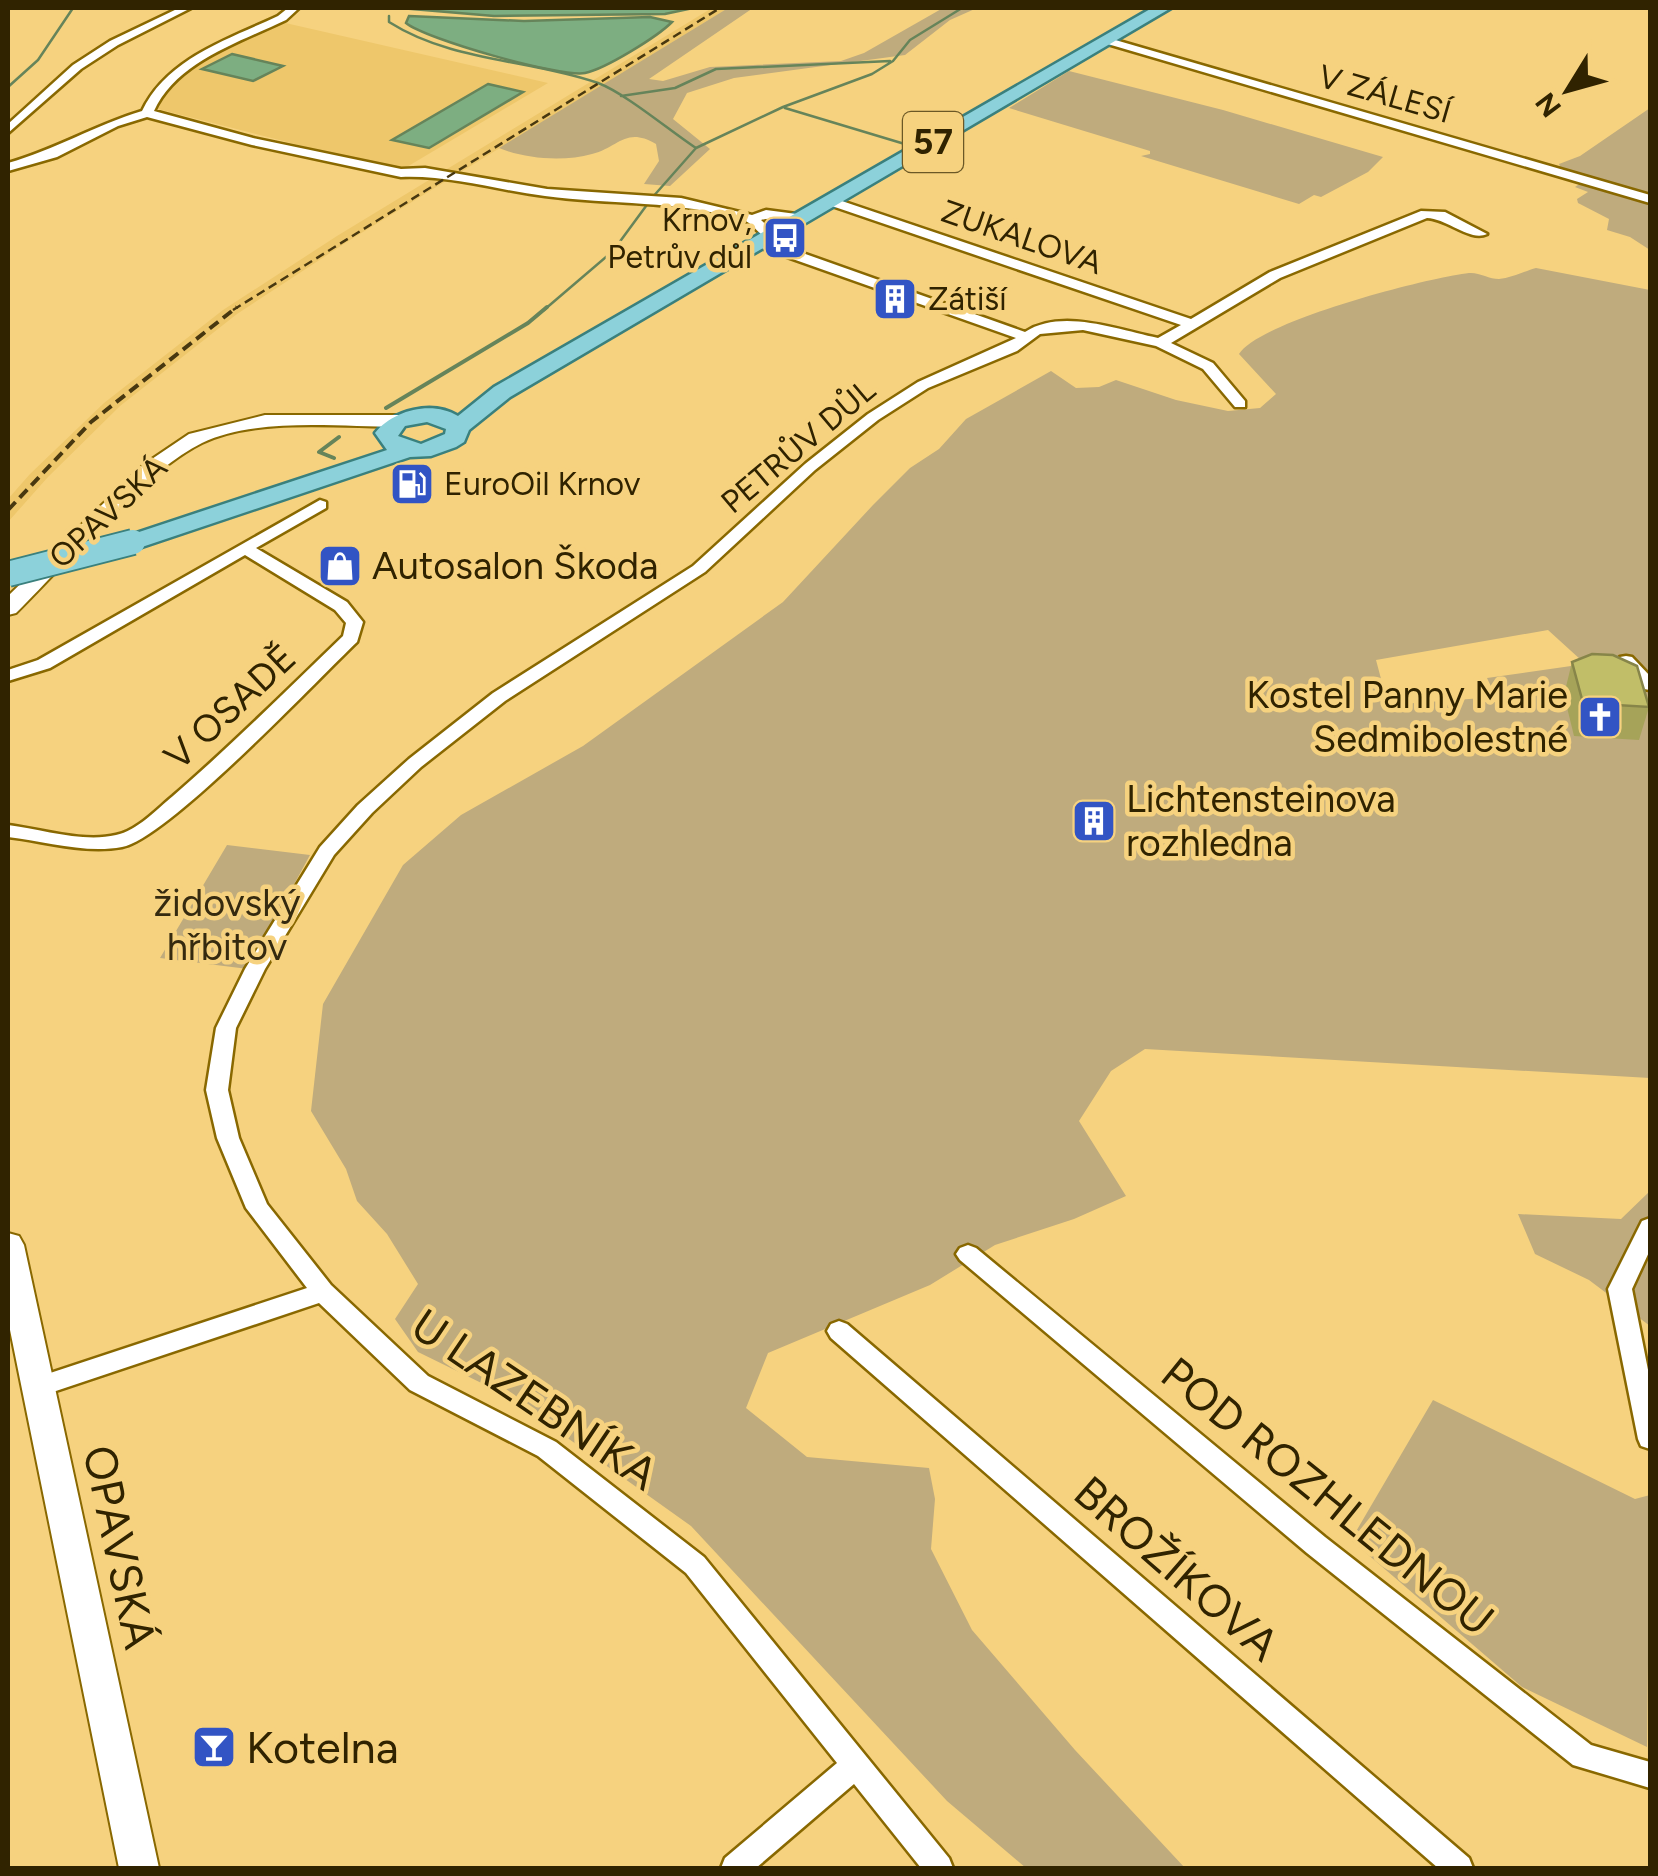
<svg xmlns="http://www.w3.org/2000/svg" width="1658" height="1876" viewBox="0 0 1658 1876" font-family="Figtree,sans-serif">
<rect width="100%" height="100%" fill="#f6d27f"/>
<path fill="#eec76b" d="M712,8H728L350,240L237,314L120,406L48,477L8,522V499L30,474L104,403L223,310L337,236Z
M281,22L548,83L400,171L158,109L156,95L191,67Z"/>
<path fill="#bfab7d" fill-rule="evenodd" d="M728,8H753L649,79L663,81L710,67L841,61L864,53L943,8H977L950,20L905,55L734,78L687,93L673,119L710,149L670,186L644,184L659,161L656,144C626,126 619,147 592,154C564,162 525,159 499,148Z
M1069,71L1223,110L1383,157L1368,172L1321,197L1314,195L1299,204L1141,156L1150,154V151L1009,108Z
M1650,108V196L1562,171L1559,164L1580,156Z
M1581,183L1650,203V250L1630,237L1607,230L1609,219L1578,203L1577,199L1588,192L1575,187Z
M1536,268L1650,290V1078L1145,1049L1111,1071L1079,1121L1126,1196L1074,1219L995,1245L930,1285L768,1353L746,1408L807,1457L929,1468L935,1499L931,1549L972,1630L1075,1750L1185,1868H1026L947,1801L691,1526L510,1397L418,1352L395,1319L418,1284L387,1234L357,1201L346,1169L311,1111L323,1004L403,865L461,815L583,746L783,602L873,505L910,468L939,449L966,419L1051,371L1076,388L1099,387L1116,380L1176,400L1228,411L1260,408L1276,394L1239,354C1260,321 1426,278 1469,273C1479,272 1489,279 1499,279C1511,278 1525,271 1536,268ZM1548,630L1581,660L1571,666L1487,678L1496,697L1388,705L1376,660Z
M227,845L310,855L248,969L160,958Z
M1650,1191V1326L1589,1280L1535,1254L1518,1214L1621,1219Z
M1433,1400L1635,1499L1650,1495L1647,1747L1522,1687L1351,1540Z"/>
<path fill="#7dae81" stroke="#66845a" stroke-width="2.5" d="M400,8H693L665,14L494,16Z
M409,16L524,21L650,17L672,22C657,37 605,69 585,73C562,78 425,39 406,23Z
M232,54L283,66L253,81L202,69Z
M488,84L523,92L429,148L392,140Z"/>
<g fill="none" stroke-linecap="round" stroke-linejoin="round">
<path stroke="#66845a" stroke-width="2.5" d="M389,16V22C452,62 529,59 598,83C625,93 670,131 696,148
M8,87L38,60L73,8
M621,96L675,88L716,69L890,61
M785,108L918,148
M651,199L696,148L783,107L872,74L893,61L910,40L962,8
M544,310L613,251L649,202"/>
<path stroke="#66845a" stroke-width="4" d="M386,408L528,323L547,307
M334,458L319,452L339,437"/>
<defs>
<path id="street" d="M179,8H191L118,45L81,69L8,133V124L73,65L110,41Z
M288,8H299L286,20C240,42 176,62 154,111L253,138L401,169L425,168L547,189L681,198L752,215L766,210L804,215L810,219C796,228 777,215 761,220L780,237L773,241C759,237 755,224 743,220C678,200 611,205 545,196C497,190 449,175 401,177L252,145L147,117L118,126L57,157L8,171V163C55,150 95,125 142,111C167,58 229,39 278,16Z
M1105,37L1650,195V203L1101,42L1099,40Z
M833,198L1191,319L1270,272L1421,211L1445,212L1487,234C1470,242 1448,219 1427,218L1280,278L1171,343L1213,363L1245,401V407H1235L1203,369L1156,346L1083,330L1040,334L1017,351L928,388L878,420L815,470L705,572L505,701L421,767L372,813L334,855L265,969L236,1028L228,1090L239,1138L267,1204L331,1285L428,1376L556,1442L704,1557L949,1858L953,1868H921L854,1784L756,1868H721L725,1858L837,1763L686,1573L538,1456L410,1390L319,1303L38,1397L29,1394L26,1387L29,1380L307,1288L246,1208L217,1138L206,1090L216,1028L245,969L320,847L358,805L409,759L493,693L693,566L805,464L868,414L918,382L1016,338L756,246V240H766L1025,332C1062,308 1118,330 1158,338L1181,325L829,205L827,202Z
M320,500L326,502V508L256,548L347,602L363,622L357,642C316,681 167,839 122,847C85,854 44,841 8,837V825C41,829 83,843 116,835C137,831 157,809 173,796C232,745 287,690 343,636L346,623L335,610L245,555L50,668L8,681V670L38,660Z
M1626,656L1632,657L1650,676V690L1644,689L1620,665L1617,661L1620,657Z
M1650,1218V1250L1632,1289L1650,1380V1449L1641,1446L1638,1439L1608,1289L1642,1221Z
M968,1245L976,1248L1325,1537L1591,1745L1650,1762V1788L1573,1765L1307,1553L960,1260L956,1254L960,1248Z
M839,1321L847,1324L1469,1858L1473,1868H1438L831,1338L827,1331L831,1324Z"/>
<path id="secondary" d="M265,415H398L408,421L398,427C340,427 255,417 202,443C142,473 66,564 16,613L8,615V596L143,465L189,434Z
M8,1233L19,1236L24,1245L159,1868H119L8,1320Z"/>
<path id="primary" d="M1152,8H1171L510,397L469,430L464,442L456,447L431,456L410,457L142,547L133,549L121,542L124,537L387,450L375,433C393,410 432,400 458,416L494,387ZM427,422L446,429L445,434L421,444L398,436L405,426Z"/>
</defs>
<use href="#street" stroke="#896800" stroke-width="5"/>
<use href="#secondary" stroke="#896800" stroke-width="4"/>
<use href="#primary" stroke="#3a807d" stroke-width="5"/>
<use href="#street" fill="#fff" fill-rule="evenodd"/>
<use href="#secondary" fill="#fff" fill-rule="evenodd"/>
<use href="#primary" fill="#8cd1da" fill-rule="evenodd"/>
<path stroke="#483810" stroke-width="2.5" stroke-dasharray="9 5" stroke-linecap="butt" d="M233,310L720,8"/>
<path stroke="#483810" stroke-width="4" stroke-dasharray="11 6" stroke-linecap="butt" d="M8,510L91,422L237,307"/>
<defs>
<path id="primary-bridge" d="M8,574L133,542"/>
</defs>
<use href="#primary-bridge" stroke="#3a807d" stroke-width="28" stroke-linecap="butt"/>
<use href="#primary-bridge" stroke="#8cd1da" stroke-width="24"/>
</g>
<path fill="#a6a359" d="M1572,662L1649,707L1639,740L1574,736L1564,695Z"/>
<path fill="#c1be68" stroke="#878549" stroke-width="2.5" d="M1592,654L1613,655L1637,666L1649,707L1583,703L1572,662Z"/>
<defs>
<symbol id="bus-square" viewBox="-11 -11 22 22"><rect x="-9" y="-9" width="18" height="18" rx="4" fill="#3254c4" stroke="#f6d27f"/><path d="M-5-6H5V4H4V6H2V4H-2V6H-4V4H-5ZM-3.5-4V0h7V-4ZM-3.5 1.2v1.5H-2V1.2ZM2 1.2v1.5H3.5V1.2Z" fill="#fff"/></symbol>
<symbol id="building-square" viewBox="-11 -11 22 22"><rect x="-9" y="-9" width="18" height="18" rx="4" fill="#3254c4" stroke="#f6d27f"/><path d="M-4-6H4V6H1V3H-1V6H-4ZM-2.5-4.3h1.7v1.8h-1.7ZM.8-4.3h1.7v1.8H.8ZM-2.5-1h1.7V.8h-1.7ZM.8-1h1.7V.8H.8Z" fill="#fff"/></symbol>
<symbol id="fuel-square" viewBox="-11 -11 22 22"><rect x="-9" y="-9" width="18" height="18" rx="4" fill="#3254c4" stroke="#f6d27f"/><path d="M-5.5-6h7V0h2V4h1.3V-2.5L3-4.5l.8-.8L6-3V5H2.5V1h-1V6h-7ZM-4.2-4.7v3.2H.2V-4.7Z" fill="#fff"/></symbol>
<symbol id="shop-square" viewBox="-11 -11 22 22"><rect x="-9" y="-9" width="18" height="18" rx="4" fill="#3254c4" stroke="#f6d27f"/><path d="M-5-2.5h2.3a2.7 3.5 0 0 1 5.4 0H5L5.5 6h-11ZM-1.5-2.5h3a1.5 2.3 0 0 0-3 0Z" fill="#fff"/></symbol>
<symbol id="church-square" viewBox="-11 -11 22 22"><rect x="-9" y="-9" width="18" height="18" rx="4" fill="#3254c4" stroke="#f6d27f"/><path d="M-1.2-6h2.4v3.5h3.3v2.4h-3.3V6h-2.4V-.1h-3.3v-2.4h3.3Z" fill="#fff"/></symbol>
<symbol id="bar-square" viewBox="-11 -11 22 22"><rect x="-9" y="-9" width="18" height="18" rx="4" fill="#3254c4" stroke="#f6d27f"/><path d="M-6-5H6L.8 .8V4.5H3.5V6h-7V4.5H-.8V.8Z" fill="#fff"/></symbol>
</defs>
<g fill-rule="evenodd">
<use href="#bus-square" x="760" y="213" width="50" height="50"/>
<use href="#building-square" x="870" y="274" width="50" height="50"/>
<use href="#fuel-square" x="387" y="459" width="50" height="50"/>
<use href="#shop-square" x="315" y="541" width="50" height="50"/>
<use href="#church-square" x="1575" y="692" width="50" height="50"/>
<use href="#building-square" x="1069" y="796" width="50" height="50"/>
<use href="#bar-square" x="189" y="1722" width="50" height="50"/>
</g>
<g text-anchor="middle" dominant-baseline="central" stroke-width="9" stroke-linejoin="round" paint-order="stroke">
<g font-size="32" fill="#302300" stroke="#f6d27f">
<text transform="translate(1385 94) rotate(16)">V ZÁLESÍ</text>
<text transform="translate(1022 237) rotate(19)">ZUKALOVA</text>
<text transform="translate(798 446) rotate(-40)">PETRŮV DŮL</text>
<text transform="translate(108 512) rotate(-43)">OPAVSKÁ</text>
</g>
<g font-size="32" fill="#302300" stroke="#f6d27f" text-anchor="start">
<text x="752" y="220" text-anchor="end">Krnov,<tspan x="752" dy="37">Petrův důl</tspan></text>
<text x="928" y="299">Zátiší</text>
<text x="444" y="484">EuroOil Krnov</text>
</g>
<rect fill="#f6d27f" stroke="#6b5826" stroke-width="2.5" x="903" y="112" width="60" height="60" rx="8"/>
<g font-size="35" font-weight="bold" fill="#302300">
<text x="933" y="142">57</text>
</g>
<g font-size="38" fill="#302300" stroke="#f6d27f" text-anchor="start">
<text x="372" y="566">Autosalon Škoda</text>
<text x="1568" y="695" text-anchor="end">Kostel Panny Marie<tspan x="1568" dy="44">Sedmibolestné</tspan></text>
<text x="1126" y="799">Lichtensteinova<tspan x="1126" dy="44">rozhledna</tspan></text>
</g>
<g font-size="38" fill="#302300" stroke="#f6d27f">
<text transform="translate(230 707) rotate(-43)">V OSADĚ</text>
</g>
<g font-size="38" fill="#352a0f" stroke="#f6d27f">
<text x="227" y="903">židovský<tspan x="227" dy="44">hřbitov</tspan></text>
</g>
<g font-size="45" fill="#302300" stroke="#f6d27f">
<text transform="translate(535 1399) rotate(34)">U LAZEBNÍKA</text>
<text transform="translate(1328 1496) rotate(39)">POD ROZHLEDNOU</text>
<text transform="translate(120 1547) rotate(78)">OPAVSKÁ</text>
<text transform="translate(1177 1568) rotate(41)">BROŽÍKOVA</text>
</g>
<g font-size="45" fill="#302300" stroke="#f6d27f" text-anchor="start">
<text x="246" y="1747">Kotelna</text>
</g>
</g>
<rect width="1658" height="1876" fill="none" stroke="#302300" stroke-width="20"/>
<g transform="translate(1568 90) rotate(233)" stroke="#f6d27f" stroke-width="8" paint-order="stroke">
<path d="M0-8L18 38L0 25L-18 38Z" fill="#302300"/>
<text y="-15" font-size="28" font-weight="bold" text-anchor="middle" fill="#302300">N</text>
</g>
</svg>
